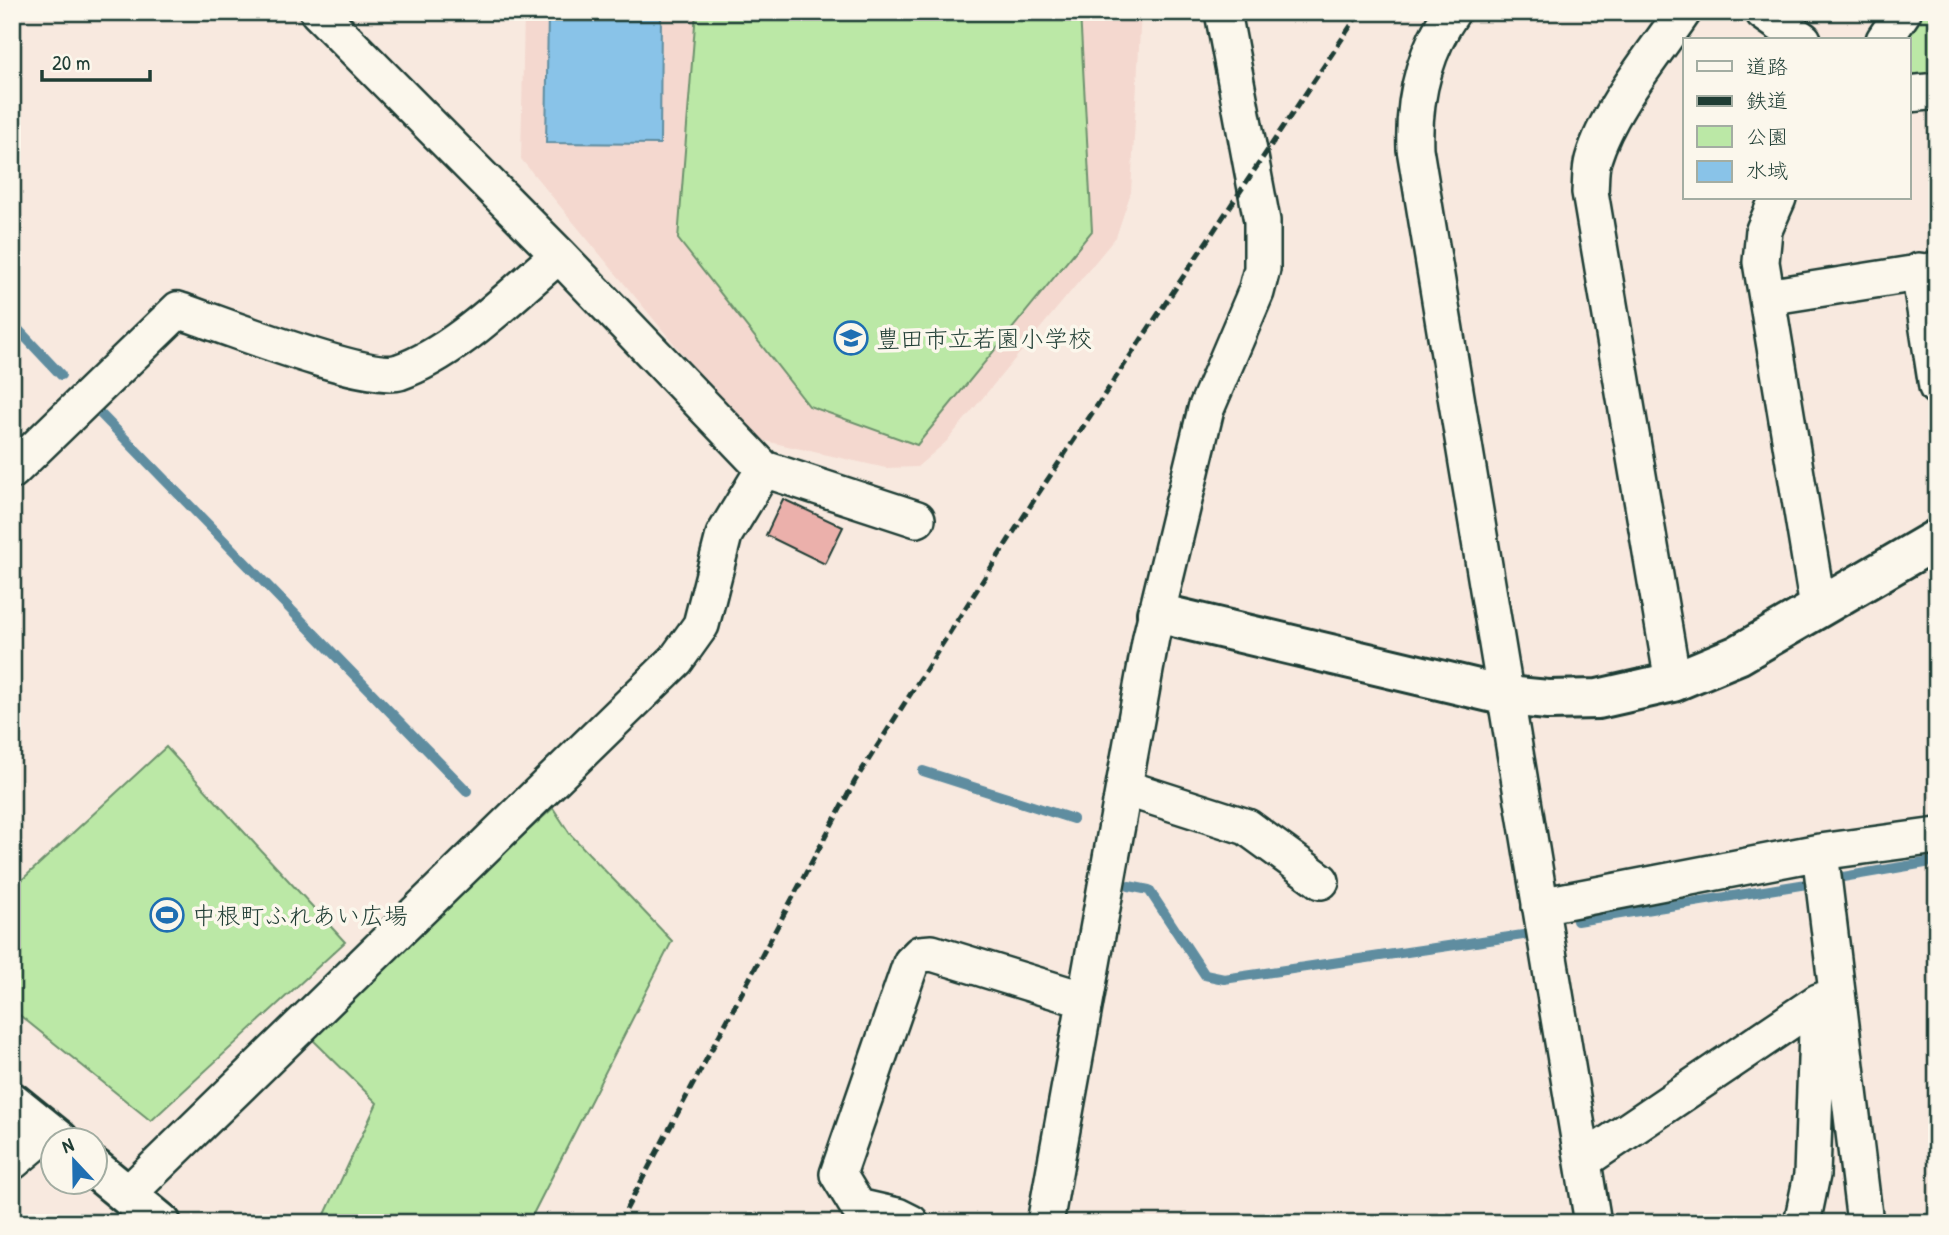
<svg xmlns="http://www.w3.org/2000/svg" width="1949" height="1235" viewBox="0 0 1949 1235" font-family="'Patrick Hand','Klee One',sans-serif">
<rect width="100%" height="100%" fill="#f8e9df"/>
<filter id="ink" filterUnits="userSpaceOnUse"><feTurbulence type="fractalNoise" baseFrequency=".0143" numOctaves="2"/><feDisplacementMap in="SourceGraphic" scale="14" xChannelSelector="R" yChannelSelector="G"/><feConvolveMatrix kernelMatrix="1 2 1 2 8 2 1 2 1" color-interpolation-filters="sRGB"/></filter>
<g filter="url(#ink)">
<path fill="#f4d8cf" d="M524,12H1141L1131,192L1116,237L946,442L917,467L886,468L752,438L521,159Z"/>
<path fill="#bbe8a6" stroke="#6d926d" stroke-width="2" d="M696,12H1080L1092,231L917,445L809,406L678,239Z
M1913,12H1937V74L1909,76V40H1894Z
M166,747L345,942L151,1121L12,1009V889Z
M553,808L570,834L672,941L530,1220L555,1223H321L377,1103L307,1034Z"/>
<path fill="#89c3e8" stroke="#5f8da0" stroke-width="2" d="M548,12H661L660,144L546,143Z"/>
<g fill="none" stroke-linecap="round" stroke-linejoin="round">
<path stroke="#5f8da0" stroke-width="10" d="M12,323L61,375
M94,407L467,791
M923,771L1073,819
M1831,879L1937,861
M1129,886L1149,890L1205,975L1224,979L1523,935
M1577,921L1813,883"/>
</g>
<path fill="#ebb0ab" stroke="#1f3d34" stroke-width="2" d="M783,499L843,527L825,564L766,535Z"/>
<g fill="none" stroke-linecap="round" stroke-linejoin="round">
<defs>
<path id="street" d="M318,12L559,255L764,469L917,519
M1452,12C1423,54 1413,99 1415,149L1593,1223
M1763,12L1803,40
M1884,40L1903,12
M1909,94L1937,91
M1778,198L1764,230L1761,262L1818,608
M1919,271L1937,387
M1767,297L1937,270
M12,471L178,310C217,323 367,382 399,372C457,352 512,294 559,255
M1673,682L1590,192C1591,181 1590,170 1593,160C1608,109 1653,56 1683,12
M1125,788L1247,827L1321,881
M1820,852L1865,1223
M1540,906L1820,852L1937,836
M1583,1161L1818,1002
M12,1162L48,1132
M128,1194L676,660L701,625L724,535L764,469
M911,1223L897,1216L858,1207L838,1174L911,963L920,954L932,953L1085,1000
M1045,1223L1151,637L1206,409L1256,292L1262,269V221L1223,12
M1802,1223L1812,1175L1818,1002L1833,996"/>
<path id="secondary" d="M1157,613L1507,696L1548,700L1598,699L1673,682L1738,655L1937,539
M12,1102L59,1140
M94,1168L161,1223"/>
</defs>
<use href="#street" stroke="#1f3d34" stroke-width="40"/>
<use href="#secondary" stroke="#1f3d34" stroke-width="44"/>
<use href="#street" stroke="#fbf7ec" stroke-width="35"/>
<use href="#secondary" stroke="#fbf7ec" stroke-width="38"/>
<path stroke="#1f3d34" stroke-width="5" stroke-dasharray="10 5" stroke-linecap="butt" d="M619,1223L855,781L1036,497L1360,12"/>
</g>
</g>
<defs>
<symbol id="school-ring" viewBox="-11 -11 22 22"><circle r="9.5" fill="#fbf7ec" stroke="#1f6fb2" stroke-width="1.5"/><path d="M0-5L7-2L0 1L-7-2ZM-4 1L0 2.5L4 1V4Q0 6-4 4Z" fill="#1f6fb2"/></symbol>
<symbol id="stadium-ring" viewBox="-11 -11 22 22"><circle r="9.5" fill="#fbf7ec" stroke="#1f6fb2" stroke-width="1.5"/><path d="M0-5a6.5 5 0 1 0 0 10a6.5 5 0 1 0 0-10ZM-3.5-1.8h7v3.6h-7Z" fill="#1f6fb2"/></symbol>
</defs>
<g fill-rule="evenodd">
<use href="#school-ring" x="832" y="319" width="38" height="38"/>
<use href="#stadium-ring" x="148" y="896" width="38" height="38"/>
</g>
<g text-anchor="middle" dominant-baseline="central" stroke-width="7" stroke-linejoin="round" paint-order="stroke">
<g font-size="24" fill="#1f3d34" stroke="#fbf7ec" text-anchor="start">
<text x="876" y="338">豊田市立若園小学校</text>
<text x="192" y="915">中根町ふれあい広場</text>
</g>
</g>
<rect width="1949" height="1235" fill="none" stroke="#fbf7ec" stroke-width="42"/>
<rect x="21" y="21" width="1907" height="1193" fill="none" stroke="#1f3d34" stroke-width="2.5" filter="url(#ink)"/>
<rect x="1683" y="38" width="228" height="161" fill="#fbf7ec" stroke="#a3ada2" stroke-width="2"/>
<rect x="1697" y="61" width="35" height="10" fill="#fbf7ec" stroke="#a3ada2" stroke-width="2"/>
<text x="1746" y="74" font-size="21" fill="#1f3d34">道路</text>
<rect x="1697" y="96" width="35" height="10" fill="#1f3d34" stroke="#a3ada2" stroke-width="2"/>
<text x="1746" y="108" font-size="21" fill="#1f3d34">鉄道</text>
<rect x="1697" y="126" width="35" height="21" fill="#bbe8a6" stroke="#a3ada2" stroke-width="2"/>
<text x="1746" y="144" font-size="21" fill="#1f3d34">公園</text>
<rect x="1697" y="161" width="35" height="21" fill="#89c3e8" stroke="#a3ada2" stroke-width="2"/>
<text x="1746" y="178" font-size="21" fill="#1f3d34">水域</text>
<g transform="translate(74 1161) rotate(338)"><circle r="33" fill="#fbf7ec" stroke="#a3ada2" stroke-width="2"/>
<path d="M0-5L12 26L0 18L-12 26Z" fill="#1f6fb2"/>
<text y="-10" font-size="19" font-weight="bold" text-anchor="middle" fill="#1f3d34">N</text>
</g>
<path d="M42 70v10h108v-10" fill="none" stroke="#1f3d34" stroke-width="3.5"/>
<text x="52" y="70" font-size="21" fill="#1f3d34" stroke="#fbf7ec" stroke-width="5" paint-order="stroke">20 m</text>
</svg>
